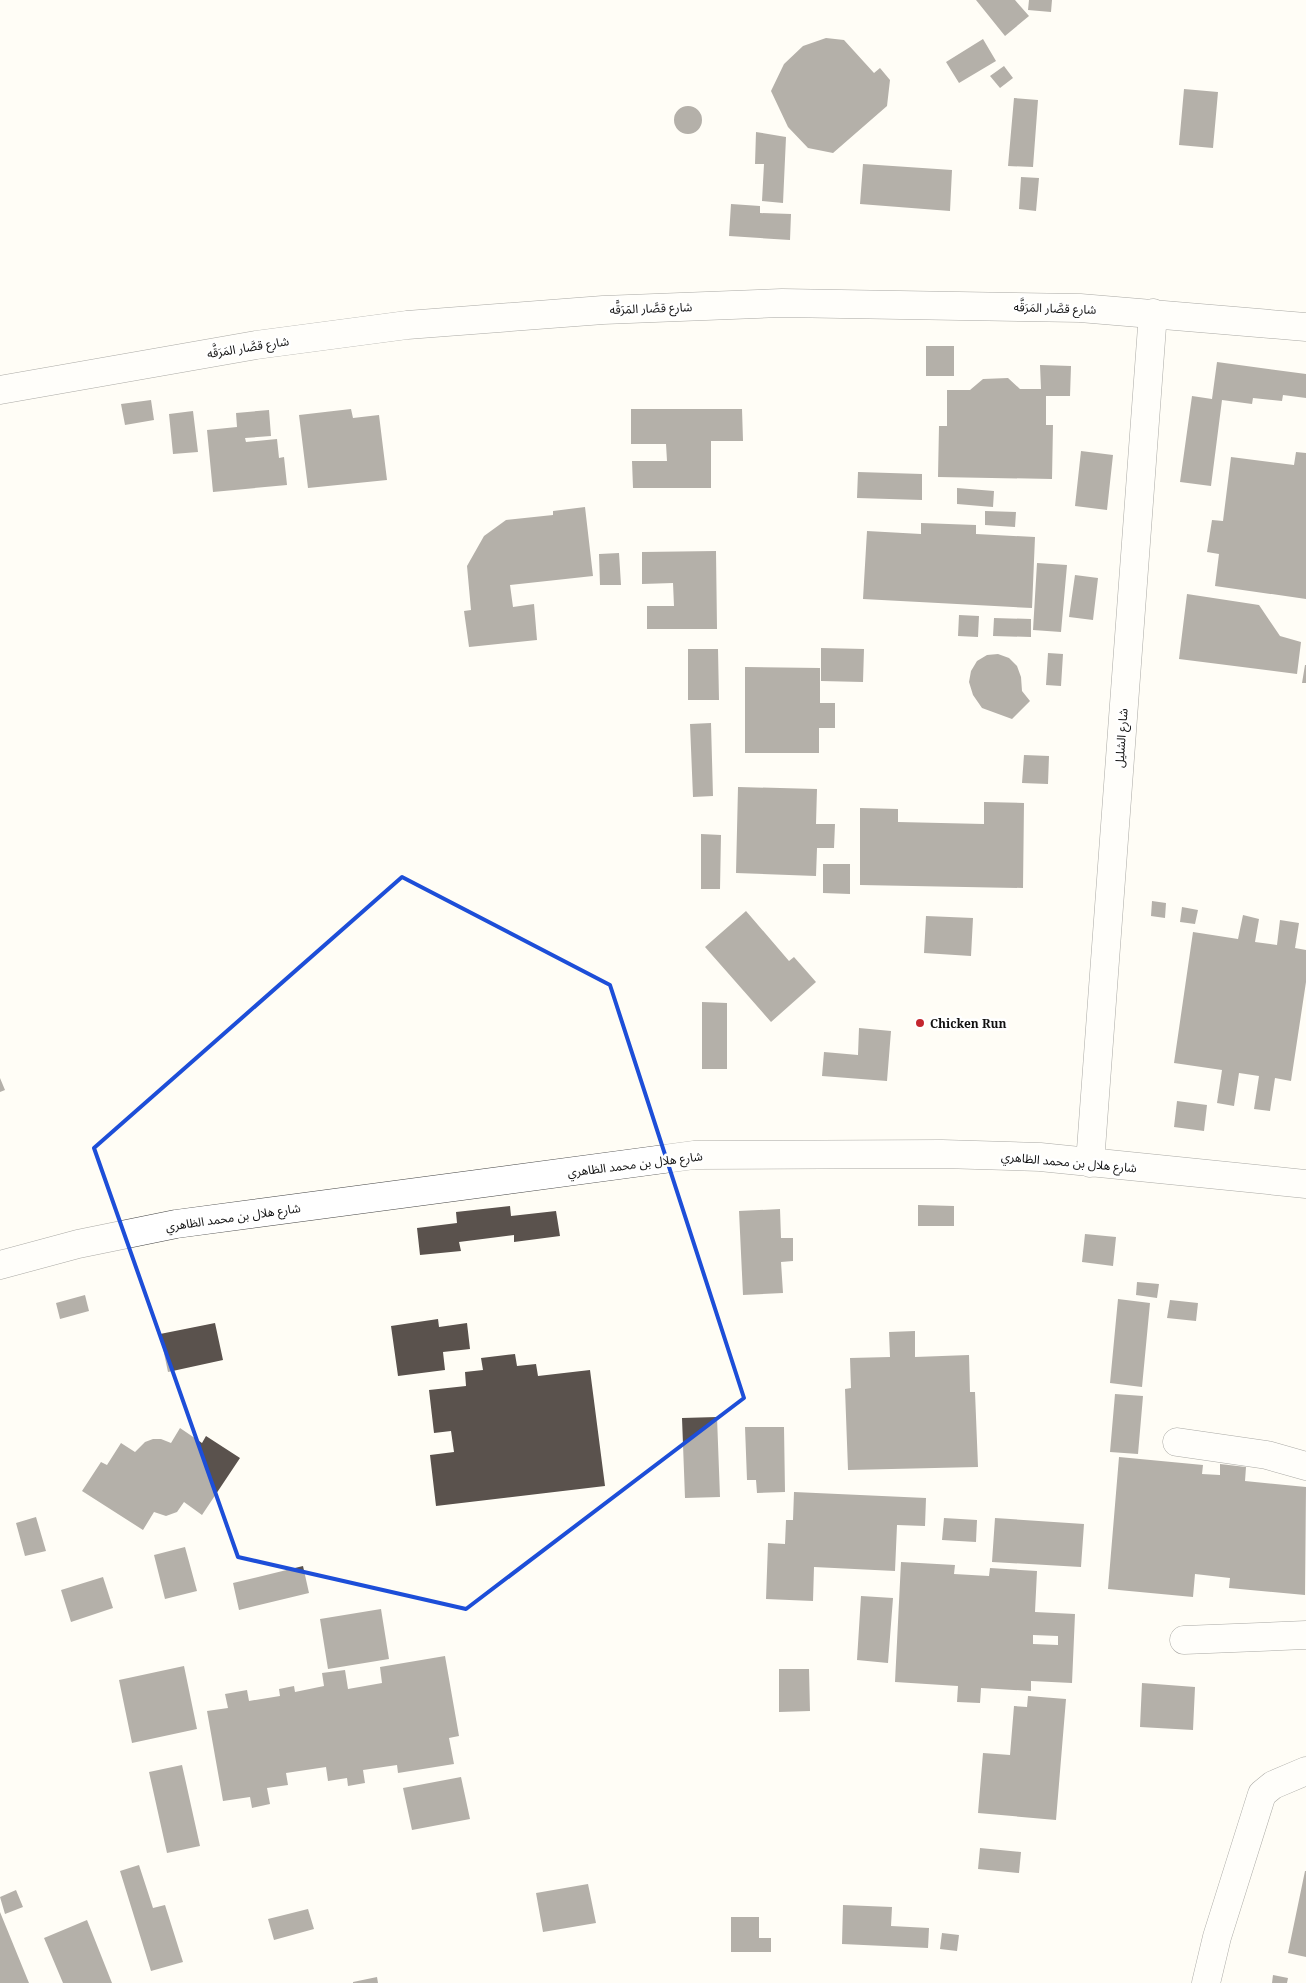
<svg xmlns="http://www.w3.org/2000/svg" width="1306" height="1983" viewBox="0 0 1306 1983" font-family="'Noto Serif','Noto Sans Arabic',serif">
<rect width="100%" height="100%" fill="#fffdf5"/>
<path fill="#5a524d" fill-rule="evenodd" d="M976,0H1015L1029,16L1005,36Z
M1029,0H1052L1051,12L1028,10Z
M826,38L844,40L874,73L880,68L890,80L887,106L833,153L808,148L788,127L771,91L784,64L803,46Z
M983,39L996,61L959,83L946,62Z
M1004,66L1013,78L1000,88L990,76Z
M1184,89L1218,92L1213,148L1179,145Z
M1014,98L1038,100L1033,167L1008,166Z
M674 120a14 14 0 1 1 28 0a14 14 0 1 1-28 0Z
M756,132L786,137L783,203L762,201L764,164H755Z
M863,164L952,170L950,211L860,204Z
M1021,177L1039,178L1036,211L1019,209Z
M731,204L760,206V213L791,214L790,240L729,236Z
M926,346H954V376H926Z
M1217,362L1306,374V398L1283,395L1282,401L1253,398L1252,404L1222,400L1211,486L1180,482L1192,396L1212,399Z
M1040,365L1071,366L1070,396H1046V425H1053L1052,479L938,477L939,426H947V390H970L983,379L1008,378L1020,389H1041Z
M151,400L154,420L125,425L121,404Z
M351,409L353,418L379,415L387,480L308,488L299,415Z
M631,409H742L743,441H711V488H633L632,461H667L666,444H631Z
M269,410L271,436L245,438L246,442L277,439L279,458L284,457L287,485L213,492L207,430L237,427L236,413Z
M193,411L198,452L173,454L169,414Z
M1081,451L1113,455L1107,510L1075,506Z
M1296,452L1306,453V599L1215,586L1219,554L1207,552L1212,520L1223,521L1231,457L1294,465Z
M858,472L922,474V500L857,498Z
M957,488L994,491L993,507L957,504Z
M585,507L593,576L510,585L513,607L534,604L537,640L469,647L464,611L471,610L467,566L484,536L506,520L553,515V511Z
M985,511L1016,512L1015,527L985,525Z
M921,523L976,525V534L1035,537L1032,608L863,599L867,531L921,534Z
M716,551L717,629H647V606H674L673,583L642,584V552Z
M619,553L621,585H600L599,554Z
M1037,563L1067,565L1061,632L1033,630Z
M1075,575L1098,578L1093,620L1069,617Z
M1187,594L1259,605L1280,636L1301,642L1297,674L1179,659Z
M959,615L979,616L978,637L958,636Z
M994,618L1031,619V637L993,636Z
M821,648L864,649L863,682L821,681Z
M688,649H718L719,700H688Z
M1048,653L1063,654L1061,686L1046,685Z
M998,654L1009,658L1017,666L1021,677L1022,691L1030,701L1012,719L982,708L973,695L969,682L971,671L977,661L987,655Z
M1305,665H1306V683H1302Z
M745,667L820,668V703H835V728H819V753H745Z
M711,723L713,796L693,797L690,724Z
M1024,755L1049,756L1048,784L1022,783Z
M738,787L817,789L816,824H835L834,848H817L816,876L736,873Z
M984,802L1024,803L1023,888L860,885V808L898,809V822L984,824Z
M701,834L721,835L720,889H701Z
M823,864H850V894L823,893Z
M1152,901L1166,903L1165,918L1151,916Z
M1182,907L1198,910L1195,924L1180,922Z
M746,911L789,961L794,957L816,982L771,1022L705,947Z
M1243,915L1259,919L1255,942L1277,945L1280,920L1299,923L1295,948L1306,950V982L1291,1081L1275,1078L1270,1111L1254,1109L1259,1076L1239,1073L1234,1106L1217,1103L1222,1070L1174,1063L1193,932L1238,939Z
M926,916L973,918L971,956L924,953Z
M702,1002L727,1003V1069H702Z
M859,1028L891,1031L887,1081L822,1076L824,1052L858,1055Z
M0,1078L5,1090L0,1092Z
M1177,1101L1207,1105L1204,1131L1174,1127Z
M918,1205L954,1206V1226H918Z
M510,1206L511,1216L556,1211L560,1236L514,1242V1235L459,1242L461,1251L420,1255L417,1228L457,1223L456,1212Z
M780,1209L781,1238H793V1261L781,1262L783,1293L743,1295L739,1211Z
M1085,1234L1116,1237L1113,1266L1082,1262Z
M1137,1282L1159,1284L1157,1298L1136,1295Z
M85,1295L89,1311L60,1319L56,1303Z
M1118,1299L1150,1303L1142,1387L1110,1383Z
M1170,1300L1198,1303L1196,1321L1167,1318Z
M438,1319L439,1327L467,1323L470,1349L443,1352L445,1370L398,1376L391,1326Z
M215,1323L223,1360L168,1372L160,1334Z
M915,1331V1357L969,1355L970,1392H975L978,1467L848,1470L845,1389L851,1388L850,1358L890,1357L889,1332Z
M515,1354L517,1366L536,1364L538,1376L590,1370L605,1486L436,1506L430,1455L454,1452L451,1431L434,1433L429,1390L466,1386L465,1372L483,1370L481,1358Z
M1115,1394L1143,1396L1138,1454L1110,1452Z
M717,1417L720,1497L685,1498L682,1418Z
M745,1427H784L785,1492L757,1493L756,1480H747Z
M180,1428L202,1443L206,1436L240,1458L202,1515L184,1502L177,1512L166,1516L154,1512L143,1530L82,1491L101,1462L107,1465L121,1443L135,1452L145,1442L153,1439H161L171,1443Z
M1119,1457L1203,1465L1202,1474L1220,1475V1464L1246,1467L1245,1481L1306,1487L1305,1595L1229,1588L1230,1578L1195,1574L1193,1597L1108,1589Z
M794,1492L926,1498L925,1526L897,1525L895,1571L814,1567L813,1601L766,1599L768,1543L785,1544L786,1520H793Z
M36,1517L46,1551L25,1556L16,1523Z
M944,1518L977,1520L976,1542L942,1540Z
M995,1518L1084,1524L1081,1567L992,1562Z
M185,1547L197,1591L165,1599L154,1555Z
M901,1562L955,1565L954,1574L989,1576L990,1568L1037,1571L1035,1612L1075,1614L1072,1683L1031,1681V1691L981,1688L980,1703L957,1702L958,1686L895,1682ZM1033,1635L1058,1636V1645L1033,1644Z
M303,1566L309,1593L239,1610L233,1583Z
M103,1577L113,1608L71,1622L61,1590Z
M861,1596L893,1598L888,1663L857,1660Z
M381,1609L389,1659L328,1669L320,1619Z
M445,1656L459,1736L449,1738L454,1764L398,1773L397,1765L363,1770L365,1783L348,1786L347,1778L328,1781L326,1767L286,1773L288,1785L267,1788L270,1804L252,1808L250,1797L223,1801L207,1711L228,1708L225,1694L247,1690L249,1701L280,1696L279,1689L294,1686L295,1692L324,1686L322,1673L345,1670L348,1689L382,1683L380,1667Z
M184,1666L197,1729L132,1743L119,1680Z
M779,1669H809L810,1711L779,1712Z
M1142,1683L1195,1687L1193,1730L1140,1727Z
M1028,1696L1066,1699L1056,1820L978,1813L983,1753L1010,1755L1014,1706L1027,1707Z
M182,1765L200,1846L167,1853L149,1772Z
M461,1777L470,1819L412,1830L403,1788Z
M980,1848L1021,1852L1019,1873L978,1869Z
M139,1865L153,1908L165,1905L183,1962L151,1971L120,1871Z
M1305,1871H1306V1957L1288,1953Z
M588,1884L596,1923L543,1932L536,1893Z
M16,1890L23,1907L5,1914L0,1897Z
M843,1905L892,1907L891,1926L929,1928L928,1948L842,1944Z
M308,1909L314,1929L274,1940L268,1919Z
M0,1912L29,1983H0Z
M731,1917H759V1938H771V1952H731Z
M87,1920L112,1983H63L44,1938Z
M942,1933L959,1935L957,1951L940,1949Z
M1273,1975L1288,1978L1287,1983H1272Z
M377,1977L378,1983H353V1982Z"/>
<g fill="none" stroke-linecap="round" stroke-linejoin="round">
<defs>
<path id="street" d="M0,390L256,345L407,325L603,310L782,303L1080,308L1306,327
M1090,1163L1153,313
M0,1265L78,1244L176,1224L694,1155L942,1154L1040,1157L1306,1184
M1177,1442L1267,1455L1306,1466
M1184,1640L1306,1635
M1206,1983L1217,1937L1262,1794L1273,1785L1306,1771"/>
</defs>
<use href="#street" stroke="#444" stroke-width="29"/>
<use href="#street" stroke="#fff" stroke-width="28"/>
</g>
<path d="M0 0H1306V1983H0ZM402,877L610,985L744,1398L466,1609L238,1557L94,1148Z" fill="#fffdf5" fill-opacity=".55" fill-rule="evenodd"/>
<path fill="none" stroke="#1d4ed8" stroke-width="4" stroke-linejoin="round" d="M402,877L610,985L744,1398L466,1609L238,1557L94,1148Z"/>
<circle fill="#c4262e" stroke="#fff" stroke-width="2" cx="920" cy="1023" r="5"/>
<g text-anchor="middle" dominant-baseline="central" stroke-width="5" stroke-linejoin="round" paint-order="stroke">
<g font-size="12" fill="#111" stroke="#fff">
<text transform="translate(651 308) rotate(-2)">شارع قصَّار المَرَقَّه</text>
<text transform="translate(1055 308) rotate(2)">شارع قصَّار المَرَقَّه</text>
<text transform="translate(248 347) rotate(-9)">شارع قصَّار المَرَقَّه</text>
<text transform="translate(1121 738) rotate(-86)">شارع الشليل</text>
<text transform="translate(1069 1162) rotate(5)">شارع هلال بن محمد الظاهري</text>
<text transform="translate(635 1164) rotate(-7)">شارع هلال بن محمد الظاهري</text>
<text transform="translate(233 1217) rotate(-8)">شارع هلال بن محمد الظاهري</text>
</g>
<g font-size="12" font-weight="bold" fill="#111" stroke="#fff" text-anchor="start">
<text x="930" y="1023">Chicken Run</text>
</g>
</g>
</svg>
